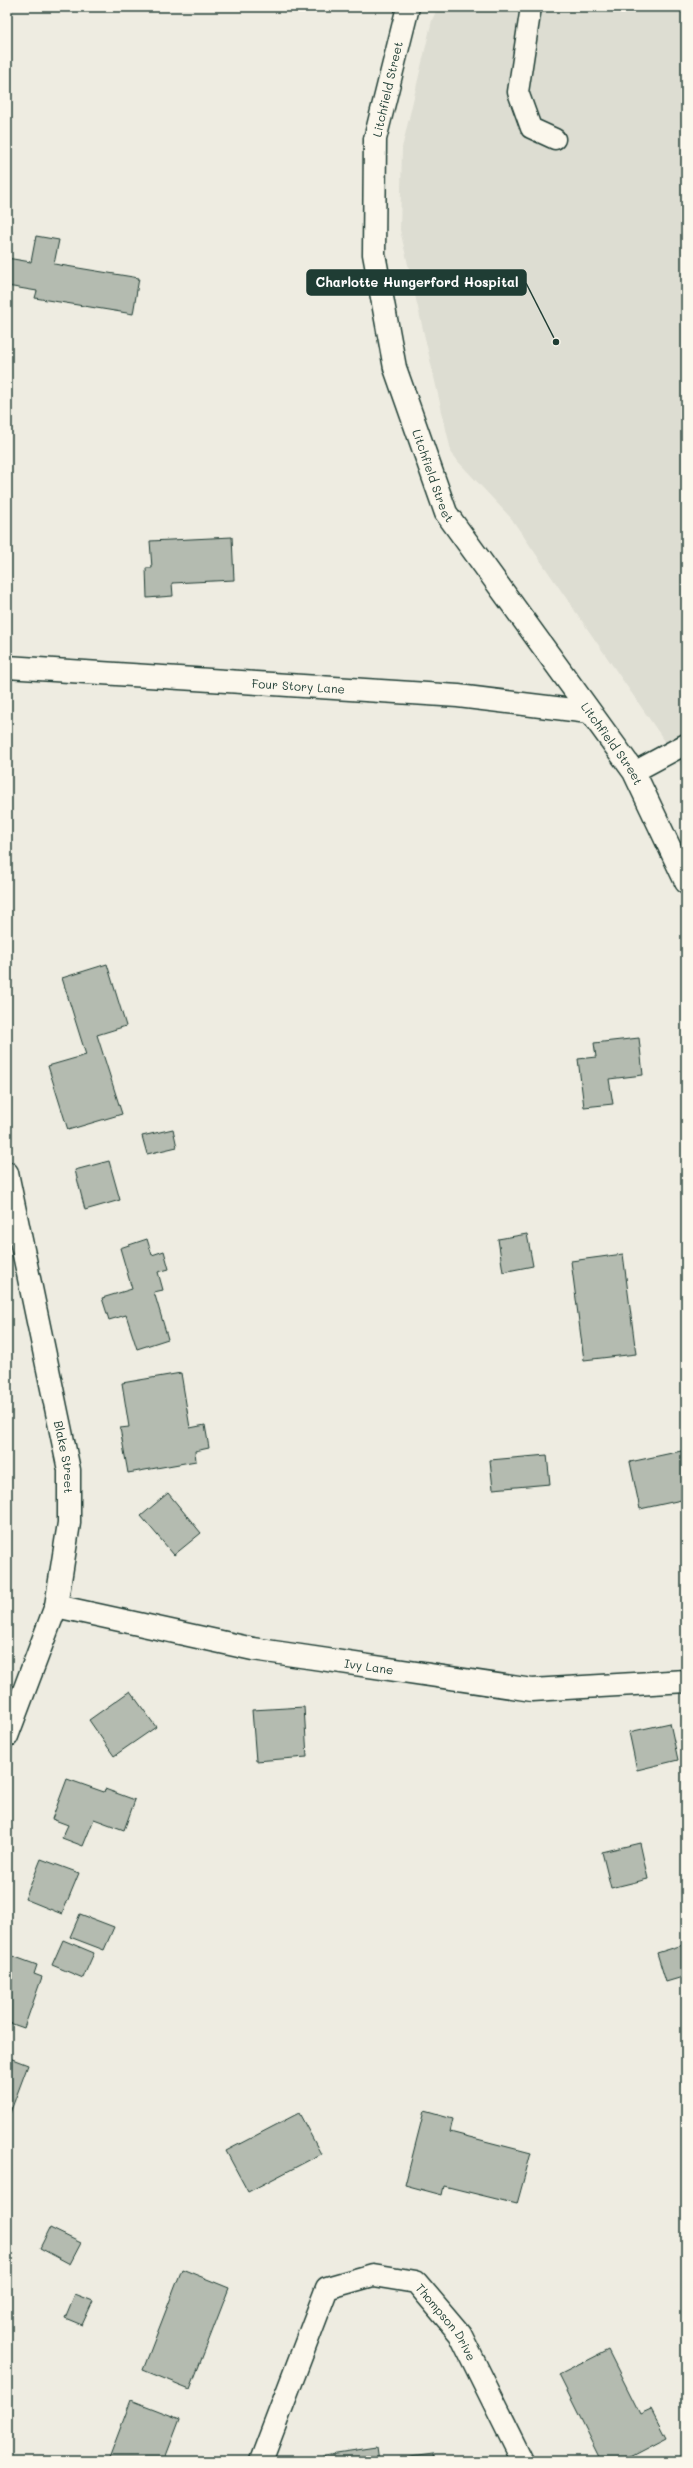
<svg xmlns="http://www.w3.org/2000/svg" width="693" height="2468" viewBox="0 0 693 2468" font-family="Mali,sans-serif">
<rect width="100%" height="100%" fill="#eeece1"/>
<filter id="ink" filterUnits="userSpaceOnUse"><feTurbulence type="fractalNoise" baseFrequency=".025" numOctaves="2"/><feDisplacementMap in="SourceGraphic" scale="8" xChannelSelector="R" yChannelSelector="G"/><feConvolveMatrix kernelMatrix="1 2 1 2 8 2 1 2 1" color-interpolation-filters="sRGB"/></filter>
<g filter="url(#ink)">
<path fill="#ddddd2" d="M438,7H686V772L511,518L452,455L400,230L402,148L432,20Z"/>
<path fill="#b4bbb0" stroke="#1f3d34" d="M36,236L59,240L54,264L139,278L133,314L35,298L37,291L7,286V258L31,262Z
M232,537L234,580L172,583L173,596L147,598L146,568H152L150,541Z
M107,964L126,1026L97,1035L122,1114L68,1130L48,1066L86,1055L62,978Z
M639,1038L643,1075L609,1079L613,1104L584,1107L578,1059L596,1057L594,1043Z
M173,1129L177,1147L147,1154L142,1136Z
M109,1161L120,1200L85,1210L75,1170Z
M527,1234L533,1266L503,1272L498,1239Z
M147,1239L152,1255L164,1251L169,1269L158,1272L163,1290L154,1292L168,1339L137,1349L126,1315L109,1320L102,1298L132,1289L120,1248Z
M623,1254L636,1354L584,1360L571,1261Z
M181,1373L190,1428L205,1425L209,1448L195,1451L196,1461L128,1473L120,1428L129,1427L122,1383Z
M686,1450V1499L640,1509L630,1462Z
M547,1455L550,1484L493,1489L490,1460Z
M168,1493L201,1533L174,1555L141,1516Z
M130,1691L156,1727L114,1756L89,1720Z
M304,1707L307,1757L256,1761L252,1710Z
M670,1723L678,1760L637,1770L629,1732Z
M67,1779L104,1792L105,1789L135,1800L124,1830L94,1819L83,1846L62,1838L68,1825L52,1819Z
M640,1843L648,1879L611,1888L602,1852Z
M41,1859L79,1873L62,1914L25,1899Z
M80,1914L114,1927L104,1950L70,1937Z
M63,1940L94,1953L83,1978L52,1965Z
M686,1944V1976L666,1982L657,1953Z
M7,1954L37,1965L34,1974L42,1977L24,2028L7,2022Z
M7,2057L28,2065L10,2113L7,2112Z
M686,2080V2099L682,2081Z
M424,2111L453,2119L450,2132L531,2153L517,2204L444,2186L442,2195L405,2185Z
M299,2113L321,2154L248,2192L226,2151Z
M50,2228L81,2243L70,2264L40,2248Z
M182,2269L229,2288L190,2389L143,2370Z
M75,2294L93,2301L82,2325L65,2318Z
M608,2350L640,2414L651,2409L666,2438L622,2461H602L559,2375Z
M131,2400L180,2419L164,2461H108Z
M377,2447L379,2461L433,2454L434,2461H324L323,2455Z"/>
<g fill="none" stroke-linecap="round" stroke-linejoin="round">
<defs>
<path id="lane" d="M531,7L518,92L531,128L555,139
M634,772L686,744"/>
<g id="street">
<path id="s1" d="M7,667L458,696L589,712"/>
<path id="s2" d="M7,1173L69,1470V1523L56,1606L7,1736"/>
<path id="s3" d="M56,1606L253,1649L532,1690L686,1681"/>
<path id="s4" d="M261,2461L327,2288L373,2275L416,2282L460,2334L523,2461"/>
</g>
<g id="secondary">
<path id="s5" d="M408,7L375,139L374,254L395,368L446,513L634,772L686,882"/>
</g>
</defs>
<use href="#lane" stroke="#1f3d34" stroke-width="23"/>
<use href="#street" stroke="#1f3d34" stroke-width="25"/>
<use href="#secondary" stroke="#1f3d34" stroke-width="25"/>
<use href="#lane" stroke="#fbf7ec" stroke-width="20"/>
<use href="#street" stroke="#fbf7ec" stroke-width="22"/>
<use href="#secondary" stroke="#fbf7ec" stroke-width="22"/>
</g>
</g>
<g text-anchor="middle" dominant-baseline="central" stroke-width="3" stroke-linejoin="round" paint-order="stroke">
<g font-size="12" fill="#1f3d34" stroke="#fbf7ec">
<text transform="translate(387 89) rotate(-77)">Litchfield Street</text>
<text stroke="none"><textPath href="#s5" startOffset="481">Litchfield Street</textPath></text>
<text stroke="none"><textPath href="#s1" startOffset="292">Four Story Lane</textPath></text>
<text stroke="none"><textPath href="#s5" startOffset="805">Litchfield Street</textPath></text>
<text stroke="none"><textPath href="#s2" startOffset="290">Blake Street</textPath></text>
<text stroke="none"><textPath href="#s3" startOffset="319">Ivy Lane</textPath></text>
<text stroke="none"><textPath href="#s4" startOffset="327">Thompson Drive</textPath></text>
</g>
</g>
<path fill="none" stroke="#1f3d34" stroke-width="1.5" d="M556 342L526 283"/>
<circle fill="#1f3d34" stroke="#fbf7ec" stroke-width="1.5" cx="556" cy="342" r="4"/>
<rect fill="#1f3d34" stroke="#1f3d34" stroke-width="1.5" x="307" y="270" width="219" height="25" rx="4"/>
<g font-size="13" text-anchor="middle" font-weight="bold" fill="#fff">
<text x="417" y="287">Charlotte Hungerford Hospital</text>
</g>
<rect width="693" height="2468" fill="none" stroke="#fbf7ec" stroke-width="24"/>
<rect x="12" y="12" width="669" height="2444" fill="none" stroke="#1f3d34" stroke-width="1.5" filter="url(#ink)"/>
</svg>
